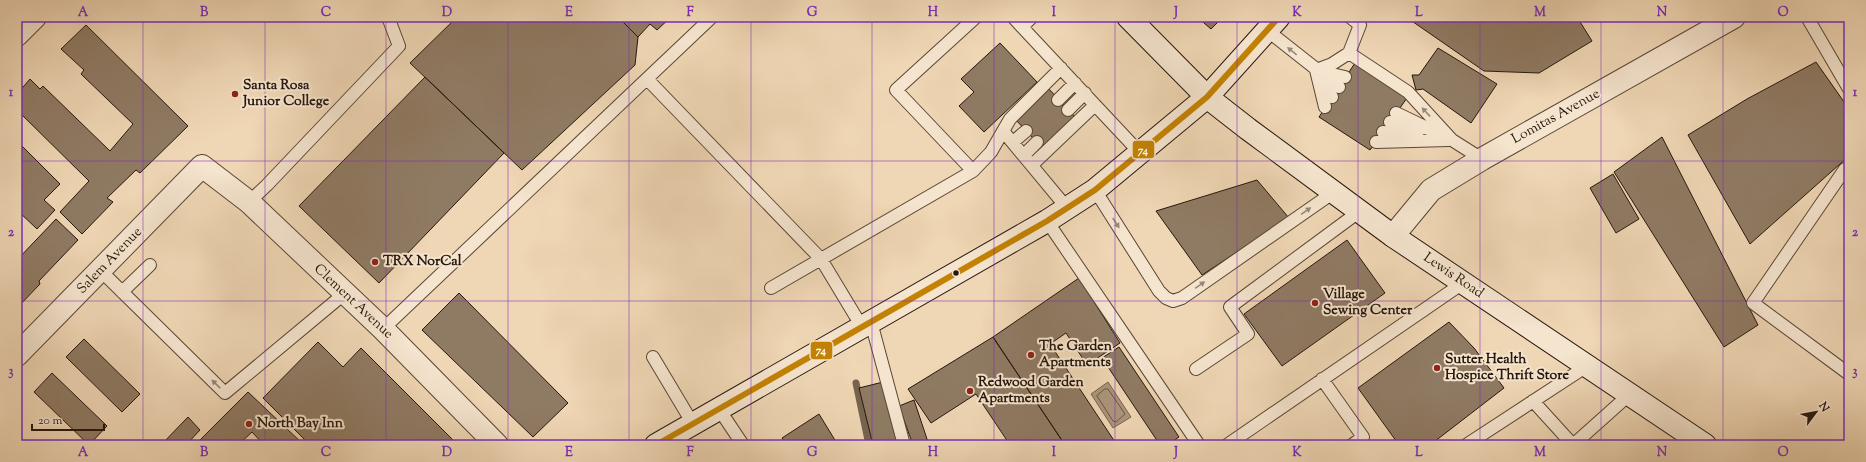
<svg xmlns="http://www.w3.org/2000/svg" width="1866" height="462" viewBox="0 0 1866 462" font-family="'Sorts Mill Goudy',serif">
<rect width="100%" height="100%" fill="#efd6b4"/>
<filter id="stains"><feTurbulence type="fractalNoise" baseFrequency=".005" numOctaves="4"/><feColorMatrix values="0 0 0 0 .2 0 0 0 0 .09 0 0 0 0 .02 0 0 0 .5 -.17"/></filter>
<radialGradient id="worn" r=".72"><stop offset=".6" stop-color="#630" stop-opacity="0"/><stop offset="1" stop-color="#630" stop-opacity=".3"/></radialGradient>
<path fill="#ab957b" stroke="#76634f" d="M1108,382L1131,417L1113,428L1091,394Z"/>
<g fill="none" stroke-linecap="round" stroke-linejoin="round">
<path stroke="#685644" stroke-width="1" d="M1105,389H1108L1125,414L1116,422L1113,421L1097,396Z"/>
<path stroke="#76634f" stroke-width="7" d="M856,383L869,445"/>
</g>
<path fill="#8f7a63" stroke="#26170c" d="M457,17H618L638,37L635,65L522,170L410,63Z
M618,17H671L657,30L650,24L638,37Z
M1197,17H1223L1211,29Z
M1406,17H1577L1592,41L1539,73L1484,71Z
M86,25L188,126L140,173L136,170L107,198L113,202L82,234L60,212L89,181L17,110V94L30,79L40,89L43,86L110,151L133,124L81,74L84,70L61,49Z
M1000,43L1037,82L984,132L959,106L974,92L961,79Z
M1438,48L1497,84L1471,123L1423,89L1416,90L1412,75H1419Z
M1816,62L1849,109V156L1750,244L1688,135L1747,99Z
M1355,63L1407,98L1370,150L1319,117Z
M425,77L504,153L379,283L299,206Z
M1048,88L1077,119L1044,150L1015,119Z
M1662,137L1758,325L1724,347L1614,172Z
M17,141L60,184L44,200L55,210L37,229L17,210Z
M1613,174L1639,219L1616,233L1590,188Z
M1257,180L1289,218L1202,275L1156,211Z
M56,219L78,240L39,281L40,284L17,308V260Z
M1347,240L1385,293L1282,366L1244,314Z
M1079,278L1120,343L1087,365L1066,333L1050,344L1117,445H1065L993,337Z
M459,293L568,403L533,437L422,330Z
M1449,322L1474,348L1504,388L1430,445H1399L1358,388Z
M993,337L1065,445H1010L976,394L931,423L908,389Z
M84,339L140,394L122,412L66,357Z
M318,342L343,367L361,348L458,445H310L263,398Z
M1119,347L1179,437L1167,445H1160L1102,358Z
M52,373L107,426L89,445L34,392Z
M883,382L898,445H873L859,388Z
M248,392L304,445H264L252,432L238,445H195Z
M914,400L929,445H913L899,406Z
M819,414L838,445H787L782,438Z
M188,417L200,430L186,445H161Z
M1185,440L1189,445H1178Z"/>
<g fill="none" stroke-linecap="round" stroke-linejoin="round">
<defs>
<path id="service" d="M1013,17L1022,27L1032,17
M1807,17L1849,89
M1022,27L1141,154
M1268,31L1339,87
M1349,53L1408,92L1452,140
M1316,70L1332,64L1349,53L1360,25L1350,17
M1316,70L1325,107
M1323,72L1345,77
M647,79L821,259L862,327
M1322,80L1332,97
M1058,100L1075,83
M1068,110L1085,93
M1396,113L1452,140L1482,159
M1390,122L1419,130
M1003,131L1067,208
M1383,132L1410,135
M1013,142L1026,131
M1376,142L1449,140
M1024,155L1037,142
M1032,165L1095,105
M1849,169H1845L1753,303L1849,374
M973,171L991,152L1010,119L1061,68
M1095,190L1159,291L1166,298L1173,301L1182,298L1334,192
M249,202L267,185L399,46L388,17
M1047,221L1199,445
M101,271L225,393L344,294
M771,288L973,171L896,90L976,17
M122,292L150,265
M871,322L904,445
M383,329L712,17
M653,357L693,424
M1196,369L1248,334L1230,307L1360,211
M1322,379L1363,437L1352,445
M1533,401L1573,445L1630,394
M719,409L743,445
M1227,445L1463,283
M1466,445L1587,366"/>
<path id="minor" d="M17,35L35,17
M1393,236L1431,190L1482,159L1734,17
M17,355L202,166L249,202L383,329L497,445"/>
<path id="secondary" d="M1128,17L1207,97L1248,129L1393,236L1705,445
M656,445L1047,221L1095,190L1207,97L1279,17"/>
</defs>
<use href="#service" stroke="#584736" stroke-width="14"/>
<use href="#minor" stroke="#584736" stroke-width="24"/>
<use href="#secondary" stroke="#26170c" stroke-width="24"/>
<use href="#service" stroke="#f5e4ce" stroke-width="12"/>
<use href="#minor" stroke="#f5e4ce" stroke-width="22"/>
<use href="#secondary" stroke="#f5e4ce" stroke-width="22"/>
<defs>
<path id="bus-1" d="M656,445L1047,221L1095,190L1207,97L1279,17"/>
</defs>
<use href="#bus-1" stroke="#f5e4ce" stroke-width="9"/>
<use href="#bus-1" stroke="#c38203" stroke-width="6"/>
</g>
<defs><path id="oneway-solid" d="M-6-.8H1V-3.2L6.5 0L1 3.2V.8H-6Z"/></defs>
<g fill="#988877">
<use href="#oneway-solid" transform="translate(1292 51) rotate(-141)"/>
<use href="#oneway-solid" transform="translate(1426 112) rotate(-133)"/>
<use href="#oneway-solid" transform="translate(1306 211) rotate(-35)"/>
<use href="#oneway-solid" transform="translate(1116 223) rotate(57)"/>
<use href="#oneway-solid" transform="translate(1200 285) rotate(-35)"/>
<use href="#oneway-solid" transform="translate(216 384) rotate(-136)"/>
</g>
<path fill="none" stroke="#7b2cbf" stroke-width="1" stroke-opacity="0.55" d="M143,17V445M265,17V445M386,17V445M508,17V445M629,17V445M751,17V445M872,17V445M994,17V445M1115,17V445M1237,17V445M1358,17V445M1480,17V445M1601,17V445M1723,17V445M17,161H1849M17,301H1849"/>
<g fill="#8f2418" stroke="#f5e4ce" stroke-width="1.5">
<circle cx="235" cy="94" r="4"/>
<circle cx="375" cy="262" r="4"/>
<circle cx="1315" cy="303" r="4"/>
<circle cx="1031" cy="355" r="4"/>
<circle cx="1437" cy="368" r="4"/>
<circle cx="970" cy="391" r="4"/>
<circle cx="249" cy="424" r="4"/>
</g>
<circle fill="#26170c" stroke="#f5e4ce" stroke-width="1.5" cx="956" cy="273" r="3.5"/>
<g text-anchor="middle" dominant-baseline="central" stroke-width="4" stroke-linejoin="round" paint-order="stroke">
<g font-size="14" font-weight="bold" fill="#26170c" stroke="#f5e4ce" text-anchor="start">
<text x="243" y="86">Santa Rosa<tspan x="243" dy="16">Junior College</tspan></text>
<text x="383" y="262">TRX NorCal</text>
<text x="1323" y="295">Village<tspan x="1323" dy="16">Sewing Center</tspan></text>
<text x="1039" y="347">The Garden<tspan x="1039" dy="16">Apartments</tspan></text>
<text x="1445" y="360">Sutter Health<tspan x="1445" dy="16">Hospice Thrift Store</tspan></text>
<text x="978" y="383">Redwood Garden<tspan x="978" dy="16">Apartments</tspan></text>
<text x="257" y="424">North Bay Inn</text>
</g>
<g font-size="14" fill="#26170c" stroke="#f5e4ce">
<text transform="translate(1556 117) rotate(-29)">Lomitas Avenue</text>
<text transform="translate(110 261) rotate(-46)">Salem Avenue</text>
<text transform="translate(1453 276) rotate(34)">Lewis Road</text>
<text transform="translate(353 302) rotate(43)">Clement Avenue</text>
</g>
</g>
<g stroke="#f5e4ce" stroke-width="1.5">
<rect x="1132" y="140" width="23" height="19" rx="4" fill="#c38203"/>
<rect x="810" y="341" width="23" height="19" rx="4" fill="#c38203"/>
</g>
<g font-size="11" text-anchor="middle" font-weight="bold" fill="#fff">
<text x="1143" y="154">74</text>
<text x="821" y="354">74</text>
</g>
<rect width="1866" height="462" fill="none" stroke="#efd6b4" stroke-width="44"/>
<g transform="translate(1816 412) rotate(58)" stroke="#f5e4ce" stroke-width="3" paint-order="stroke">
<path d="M0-3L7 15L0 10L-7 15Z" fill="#26170c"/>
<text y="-6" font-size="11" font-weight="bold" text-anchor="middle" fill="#26170c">N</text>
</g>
<path d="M32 424v6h72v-6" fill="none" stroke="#26170c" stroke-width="2"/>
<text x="38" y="424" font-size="12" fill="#26170c" stroke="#f5e4ce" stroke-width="3" paint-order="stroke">20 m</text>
<rect x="22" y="22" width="1822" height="418" fill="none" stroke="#7b2cbf" stroke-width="1.5"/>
<g font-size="13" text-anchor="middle" font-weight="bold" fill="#7b2cbf">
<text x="83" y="16">A</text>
<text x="204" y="16">B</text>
<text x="326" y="16">C</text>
<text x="447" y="16">D</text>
<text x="569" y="16">E</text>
<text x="690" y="16">F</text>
<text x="812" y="16">G</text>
<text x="933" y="16">H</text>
<text x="1054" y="16">I</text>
<text x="1176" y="16">J</text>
<text x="1297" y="16">K</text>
<text x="1419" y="16">L</text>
<text x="1540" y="16">M</text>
<text x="1662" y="16">N</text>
<text x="1783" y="16">O</text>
<text x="11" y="96">1</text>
<text x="1855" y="96">1</text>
<text x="11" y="236">2</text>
<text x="1855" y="236">2</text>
<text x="11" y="375">3</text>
<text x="1855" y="375">3</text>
<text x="83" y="456">A</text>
<text x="204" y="456">B</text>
<text x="326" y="456">C</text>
<text x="447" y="456">D</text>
<text x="569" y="456">E</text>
<text x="690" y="456">F</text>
<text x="812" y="456">G</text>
<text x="933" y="456">H</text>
<text x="1054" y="456">I</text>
<text x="1176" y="456">J</text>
<text x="1297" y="456">K</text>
<text x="1419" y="456">L</text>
<text x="1540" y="456">M</text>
<text x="1662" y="456">N</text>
<text x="1783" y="456">O</text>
</g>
<rect width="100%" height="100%" filter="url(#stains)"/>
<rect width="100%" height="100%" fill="url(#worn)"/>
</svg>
